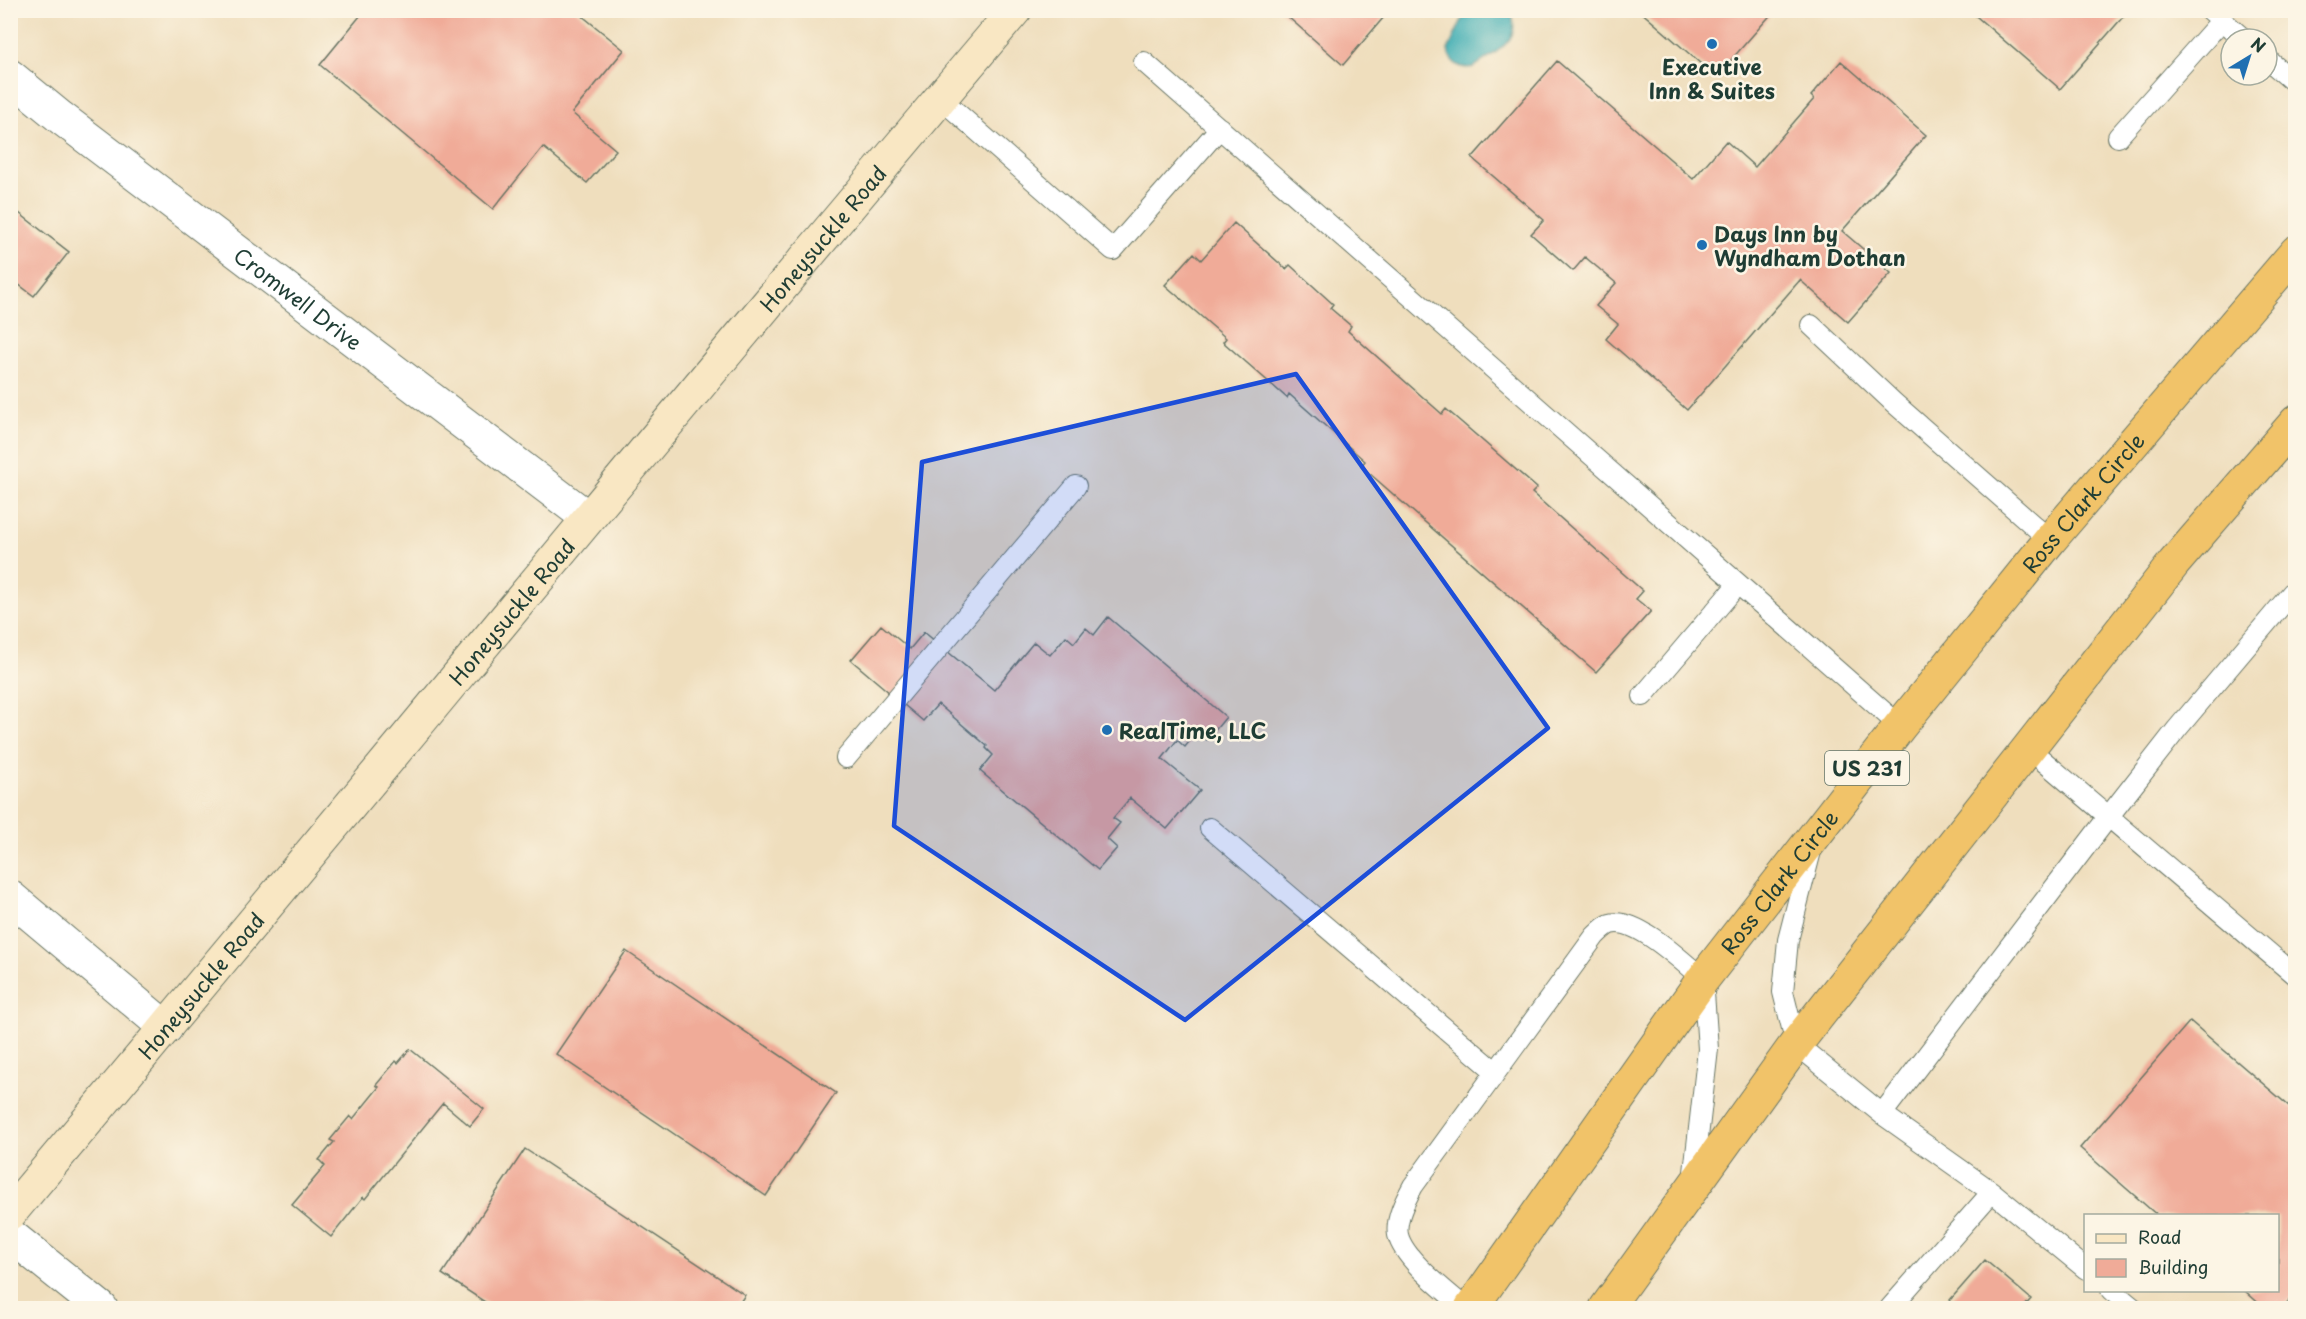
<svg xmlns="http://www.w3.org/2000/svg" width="2306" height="1319" viewBox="0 0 2306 1319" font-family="'Playpen Sans',sans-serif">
<rect width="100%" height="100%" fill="#fcf5e5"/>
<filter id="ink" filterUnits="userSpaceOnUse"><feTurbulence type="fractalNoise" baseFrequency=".0167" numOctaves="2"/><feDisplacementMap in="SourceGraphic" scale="12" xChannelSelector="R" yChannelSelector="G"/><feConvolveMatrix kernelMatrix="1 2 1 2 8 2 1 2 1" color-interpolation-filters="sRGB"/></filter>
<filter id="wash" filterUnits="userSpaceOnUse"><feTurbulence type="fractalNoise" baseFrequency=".008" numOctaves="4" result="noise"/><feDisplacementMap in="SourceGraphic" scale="24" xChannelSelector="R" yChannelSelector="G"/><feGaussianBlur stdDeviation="1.35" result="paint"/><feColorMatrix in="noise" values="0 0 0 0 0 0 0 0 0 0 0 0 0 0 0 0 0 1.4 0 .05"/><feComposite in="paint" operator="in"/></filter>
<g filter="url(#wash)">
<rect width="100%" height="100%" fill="#efdebd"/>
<path fill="#3aacb2" stroke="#2c7473" stroke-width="1.5" d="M1466,11H1510C1524,41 1495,52 1474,67C1461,70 1450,63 1448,50Z"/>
<g id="blocks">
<path fill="#f0ab98" d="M365,10H575L624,50L572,113L616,150L587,183L543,147L493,209L320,65Z
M1280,10H1390L1343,65Z
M1639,10H1775L1716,77Z
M1969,10H2129L2060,89Z
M1557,61L1693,179L1726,141L1755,167L1814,99L1811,96L1841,61L1926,135L1842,231L1891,273L1848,322L1800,280L1687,410L1606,339L1618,324L1596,306L1616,283L1585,257L1573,271L1531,234L1544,220L1472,158Z
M10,206L69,252L34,296L10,278Z
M1234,223L1286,269L1290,265L1333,304L1330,308L1351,326L1348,331L1442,414L1446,409L1537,488L1532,493L1643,591L1636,599L1651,611L1596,672L1361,466L1365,461L1289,394L1287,398L1223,342L1226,338L1165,285L1194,253L1201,260Z
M1108,617L1226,717L1207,740L1197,732L1185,747L1177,740L1162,759L1200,790L1167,829L1130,798L1113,818L1120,823L1107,839L1117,848L1098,870L980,771L993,755L986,748L987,746L938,704L923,721L851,660L881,625L910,649L924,632L994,690L1034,642L1050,655L1066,636L1074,643L1086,628L1094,635Z
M626,951L836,1093L766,1196L556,1054Z
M2190,1021L2296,1112V1293L2282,1308H2264L2244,1290H2278V1216H2158L2080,1148Z
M410,1049L484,1109L470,1126L443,1103L365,1199L363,1197L331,1237L292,1205L325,1166L319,1160L334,1142L330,1140L350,1116L353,1119L379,1087L376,1085L396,1061L398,1063Z
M525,1149L745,1295L736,1308H494L442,1274Z
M1985,1260L2031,1299L2023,1308H1943Z"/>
</g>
</g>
<g filter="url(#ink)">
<use href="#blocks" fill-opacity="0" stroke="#687564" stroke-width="1.5"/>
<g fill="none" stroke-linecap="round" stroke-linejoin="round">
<defs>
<path id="service" d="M2210,10L2244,39
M2267,59L2296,84
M1144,62L1900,726
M940,98L1113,250L1220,128
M2118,137L2222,20
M1811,325L1894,403L2050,540
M1643,696L1738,584
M2028,748L2296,976
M846,758L1076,486
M1210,828L1496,1072
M1811,851L1788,940L1783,992L1796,1044L1882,1114L1992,1192L2086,1269
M1882,1114L2109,816L2177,729L2296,588
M2111,1290L2133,1308
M1465,1308C1446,1291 1404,1260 1398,1235C1395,1219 1406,1199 1413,1186L1595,936C1599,932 1605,926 1610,924C1636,916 1684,963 1703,979L1708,1049L1693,1181
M1890,1308L1992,1192"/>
<g id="minor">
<path id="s1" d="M10,76L60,117L588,518"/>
<path d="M10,897L166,1028"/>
<path d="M10,1235L101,1308"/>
</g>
<g id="secondary">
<path id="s2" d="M10,1213C347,813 676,408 1015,10"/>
</g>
<g id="trunk">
<path id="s3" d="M1471,1308L1703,979L1900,726L2050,540L2296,252"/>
<path d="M1606,1308L1796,1044L2174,563L2296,422"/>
</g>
</defs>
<use href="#service" stroke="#687564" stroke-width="22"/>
<use href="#minor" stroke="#687564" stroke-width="35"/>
<use href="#secondary" stroke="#687564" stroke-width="35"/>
<use href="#trunk" stroke="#687564" stroke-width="35"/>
<use href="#service" stroke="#fff" stroke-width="20"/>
<use href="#minor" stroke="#fff" stroke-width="33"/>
<use href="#secondary" stroke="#f9e7c3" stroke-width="33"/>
<use href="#trunk" stroke="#f1c369" stroke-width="33"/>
</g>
</g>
<path fill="#1d4ed8" fill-opacity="0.2" stroke="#1d4ed8" stroke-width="4.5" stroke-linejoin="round" d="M1296,374L1548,728L1185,1020L894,826L922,462Z"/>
<g fill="#1f6fb2" stroke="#fcf5e5" stroke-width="2">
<circle cx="1712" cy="44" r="6"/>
<circle cx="1702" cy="245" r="6"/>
<circle cx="1107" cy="730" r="6"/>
</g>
<g text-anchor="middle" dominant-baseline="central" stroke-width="5" stroke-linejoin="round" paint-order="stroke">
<rect fill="#fcf5e5" stroke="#617469" stroke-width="1.5" x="1825" y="751" width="84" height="34" rx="4.5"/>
<g font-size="20" font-weight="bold" fill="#1f3d34">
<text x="1867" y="768">US 231</text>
</g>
<g font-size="21" font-weight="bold" fill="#1f3d34" stroke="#fcf5e5" text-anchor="start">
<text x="1712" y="66" text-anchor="middle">Executive<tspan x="1712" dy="24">Inn &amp; Suites</tspan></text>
<text x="1714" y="233">Days Inn by<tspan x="1714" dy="24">Wyndham Dothan</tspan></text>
<text x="1119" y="730">RealTime, LLC</text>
</g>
<g font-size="21" fill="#1f3d34" stroke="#fcf5e5">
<text stroke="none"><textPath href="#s2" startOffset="1269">Honeysuckle Road</textPath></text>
<text stroke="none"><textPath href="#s1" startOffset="364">Cromwell Drive</textPath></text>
<text stroke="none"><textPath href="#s3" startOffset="1012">Ross Clark Circle</textPath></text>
<text stroke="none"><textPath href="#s2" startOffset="783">Honeysuckle Road</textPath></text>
<text stroke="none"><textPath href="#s3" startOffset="526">Ross Clark Circle</textPath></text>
<text stroke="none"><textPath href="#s2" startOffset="297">Honeysuckle Road</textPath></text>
</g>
</g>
<rect width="2306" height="1319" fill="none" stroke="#fcf5e5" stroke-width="36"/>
<rect x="2084" y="1214" width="195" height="78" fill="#fcf5e5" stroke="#a4ab9e" stroke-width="1.5"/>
<rect x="2096" y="1234" width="30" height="9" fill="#f9e7c3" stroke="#a4ab9e" stroke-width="1.5"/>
<text x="2138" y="1244" font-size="18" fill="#1f3d34">Road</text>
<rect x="2096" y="1259" width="30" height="18" fill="#f0ab98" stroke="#a4ab9e" stroke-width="1.5"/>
<text x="2138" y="1274" font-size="18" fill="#1f3d34">Building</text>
<g transform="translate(2249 57) rotate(38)"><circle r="28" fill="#fcf5e5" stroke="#a4ab9e" stroke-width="1.5"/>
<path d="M0-4.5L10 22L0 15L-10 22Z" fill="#1f6fb2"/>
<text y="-9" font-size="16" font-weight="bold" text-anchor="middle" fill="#1f3d34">N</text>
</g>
</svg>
